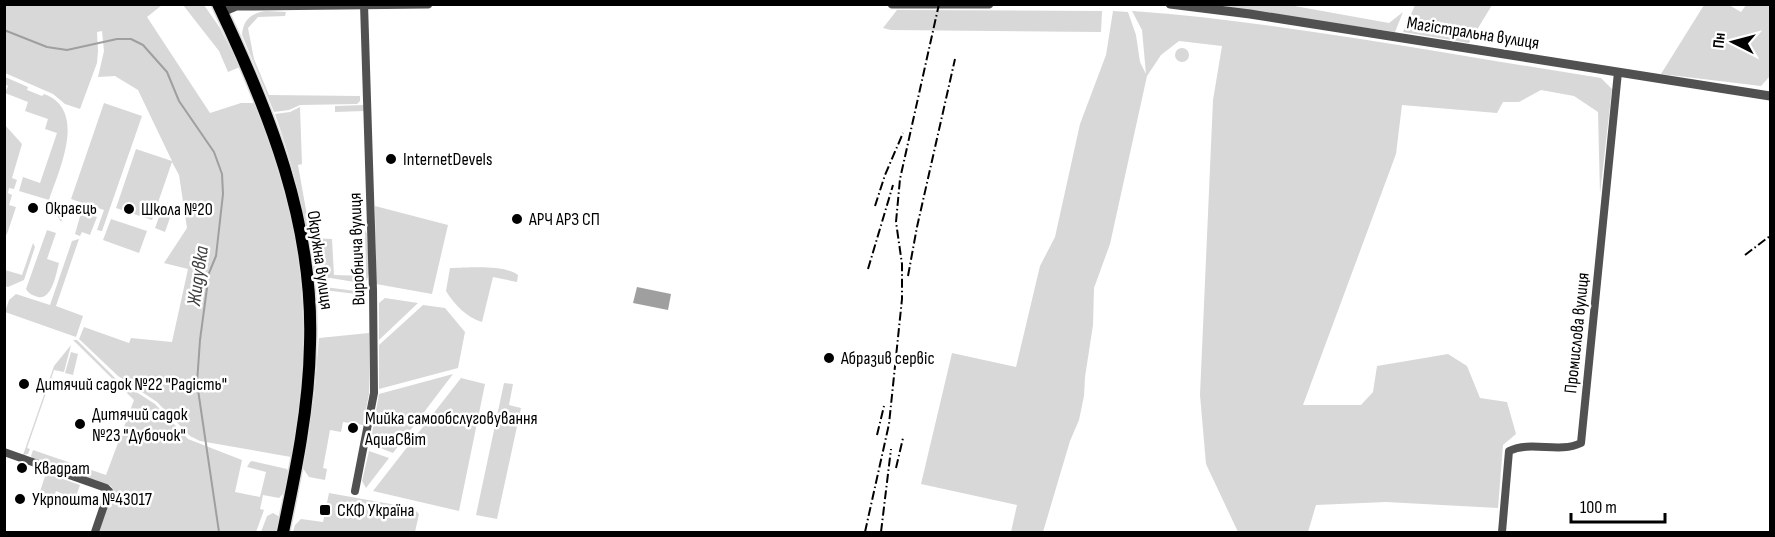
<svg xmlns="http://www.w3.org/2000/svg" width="1775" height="537" viewBox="0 0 1775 537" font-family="'Sofia Sans Condensed',sans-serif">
<rect width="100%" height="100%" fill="#fff"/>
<path fill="#d8d8d8" d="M4,5H162L147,17L210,113L241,103H256C266,131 279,160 286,190C305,273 311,373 291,457L200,441L190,436L157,402L118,376L79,339L84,327L129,343L131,338L172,342L188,269L164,263L187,228L179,175L172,162L152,220L116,208L136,149L172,161L138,90L115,76L98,77L104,51L102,31L97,32L98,51L97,63L80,109L65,104L53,94L5,73Z
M183,5H204L220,28L240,67L228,72L219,51Z
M1208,5H1289L1389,23L1403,12L1395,32Z
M1415,5V4L1492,5L1469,43L1403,32Z
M1704,5H1729L1741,12L1746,5H1770V76L1761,86L1661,74Z
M897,10L1102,11L1101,32L891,30L883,28Z
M266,11L286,12L285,16L258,17L248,28L254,59L269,95L360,96V101L357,104L300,105L289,110L274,112L242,35C243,20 251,13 266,11Z
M1113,11L1128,12L1136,35L1140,62L1146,74L1142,30L1132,11C1207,16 1280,27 1354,38C1436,51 1519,65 1601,78L1612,89L1600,194L1598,112L1574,96L1541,90L1519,102H1503L1497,113L1402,105L1396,154L1303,405H1361L1373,392L1377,366L1448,354L1467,366L1480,398L1507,402L1516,434L1503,445L1498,508L1386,502L1316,505L1308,532H1238L1206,464L1200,395L1213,100L1222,46L1179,41L1161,55L1147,76L1110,244L1094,288L1093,325L1085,377L1084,396L1079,420L1070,441L1043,532H1011L1017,505L921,484L952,353L1016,367L1040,266L1055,237L1080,124L1106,55Z
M1175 55a7 7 0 1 1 14 0a7 7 0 1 1-14 0Z
M5,77L28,87L27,90L42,96L44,94C88,110 59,170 49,200L19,191L23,177L40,183L57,133L45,129L48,119L25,111L28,102L5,93L8,86L5,84Z
M104,103L142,116L102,231L97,230L104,210L71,199Z
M364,105V111L335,112V106Z
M300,107L302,164L298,165L311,238L332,239L334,275L366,276L365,230L367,234L369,273L367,280L361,283L318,276L313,271C307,217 293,166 275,114L290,112Z
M5,125L22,144L12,178L17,180L14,189L9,188L8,193L12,195L9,205L16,207L7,234L5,236Z
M63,205L97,217L90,235L82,232L80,236L75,234L81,213L75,211L73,216L65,213L61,222L54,210L55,207Z
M163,206L173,209L165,232L155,228Z
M375,206L448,225L432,294L376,284Z
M111,219L147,231L139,253L103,240Z
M47,230L56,233L47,259L59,263C56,274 52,300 38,297C32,295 29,294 26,289Z
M79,239L56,306L83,316L76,337L5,312L9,300L16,294L50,305L72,241Z
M33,243L35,247L24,280L8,287L5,286V270L22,275Z
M450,268C468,268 503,264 518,275L517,282L493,277L482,322C467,318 454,304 446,291Z
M317,286L363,292L365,295L315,289Z
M385,298L418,303L379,340V303Z
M423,305L445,308L465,332L458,368L379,389V345Z
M369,333V394L363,425L343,422L341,432L330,430L323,468L327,469L325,480L309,477L302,467L314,397L319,338Z
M73,340H77L116,379L155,404L188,439L242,460L235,492L260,497L266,472L247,467L250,462L252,461L287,469L289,473L285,492L279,498L263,495L260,509L264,510L256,532H99L113,490L111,486L33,459L31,456L33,450L106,475L134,400Z
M71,345L64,372L54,370L27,448L30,449L28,454L23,455L54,366Z
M71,352L78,354L73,375L65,373Z
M453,374L393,453L370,444L379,394Z
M461,378L485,384L459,511L373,491Z
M504,383L513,384L509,405L521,408L497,519L476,515Z
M369,451L389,458L366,488L362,481Z
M46,473L80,485L75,499L56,491L51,504L53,506L37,501Z
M329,493L413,508L419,514L415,532H293L295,525L301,519L323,522Z
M273,513L280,517L277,532H261L267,516Z"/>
<path fill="#9f9f9f" d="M637,287L671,294L668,310L633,303Z"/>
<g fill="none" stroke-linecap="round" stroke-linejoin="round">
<path stroke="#9f9f9f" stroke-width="2" d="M4,30L47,47L67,50L117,39H131L143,45L167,72L179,101L214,152L222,174L223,194L216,256L209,273L200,340L197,383L219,532"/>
<defs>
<path id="primary" d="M218,4C269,111 314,223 310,344C309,408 296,470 283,532"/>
</defs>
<use href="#primary" stroke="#dbdbdb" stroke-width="15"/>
<path stroke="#515151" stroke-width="8" d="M4,452L106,488L109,491L95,532
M355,491L374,393L373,290L364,4
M1502,532L1509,451C1532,440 1558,454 1581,443L1618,72"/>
<path stroke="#515151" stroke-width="9" d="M892,4H989
M1170,4L1250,14L1770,96
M222,12L236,6H251L428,4"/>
<use href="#primary" stroke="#000" stroke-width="12"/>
<path stroke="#000" stroke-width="2" stroke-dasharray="9 3 1.5 3" stroke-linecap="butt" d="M875,206L885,175L903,133
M1745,255L1770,236
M868,269L893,185
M908,276L917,227L955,59
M877,435L884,406
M896,468L903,438
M865,532L889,424L902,299V264L896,222L900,179L939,4
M881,532L891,449"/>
</g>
<g fill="#000" stroke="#fff" stroke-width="2">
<circle cx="391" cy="159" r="6"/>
<circle cx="33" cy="208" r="6"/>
<circle cx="129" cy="209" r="6"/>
<circle cx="517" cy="219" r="6"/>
<circle cx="829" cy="358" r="6"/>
<circle cx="24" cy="384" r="6"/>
<circle cx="80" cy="424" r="6"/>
<circle cx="353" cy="428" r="6"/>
<circle cx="22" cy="468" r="6"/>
<circle cx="20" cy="499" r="6"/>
<rect x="319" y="504" width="12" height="12" rx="3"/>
</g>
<g text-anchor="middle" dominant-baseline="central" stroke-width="5" stroke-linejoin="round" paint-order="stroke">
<g font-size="18" fill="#000" stroke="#fff">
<text transform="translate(1473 33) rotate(9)">Магістральна вулиця</text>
<text transform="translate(357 249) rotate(-92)">Виробнича вулиця</text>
<text transform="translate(320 260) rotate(82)">Окружна вулиця</text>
<text transform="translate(1577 333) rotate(-84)">Промислова вулиця</text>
</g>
<g font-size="18" fill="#000" stroke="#fff" text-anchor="start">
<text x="403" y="159">InternetDevels</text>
<text x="45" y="208">Окраєць</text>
<text x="141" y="209">Школа №20</text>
<text x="529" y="219">АРЧ АРЗ СП</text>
<text x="841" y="358">Абразив сервіс</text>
<text x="36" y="384">Дитячий садок №22 "Радість"</text>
<text x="92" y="414">Дитячий садок<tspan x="92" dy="21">№23 "Дубочок"</tspan></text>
<text x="365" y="418">Мийка самообслуговування<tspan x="365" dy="21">AquaСвіт</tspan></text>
<text x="34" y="468">Квадрат</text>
<text x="32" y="499">Укрпошта №43017</text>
<text x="337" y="510">СКФ Україна</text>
</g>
<g font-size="20" font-style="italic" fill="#404040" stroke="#fff">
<text transform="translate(198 276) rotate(-82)">Жидувка</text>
</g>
</g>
<rect width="1775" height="537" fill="none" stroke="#000000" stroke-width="12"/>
<g transform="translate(1733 42) rotate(276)" stroke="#ffffff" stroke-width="4.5" paint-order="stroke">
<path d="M0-4.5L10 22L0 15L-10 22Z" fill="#000000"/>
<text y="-9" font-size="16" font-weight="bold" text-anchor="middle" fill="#000000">Пн</text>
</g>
<path d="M1571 513v9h94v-9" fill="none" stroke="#000000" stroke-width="3"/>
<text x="1580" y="513" font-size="18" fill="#000000" stroke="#ffffff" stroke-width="4.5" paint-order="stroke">100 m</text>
</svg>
